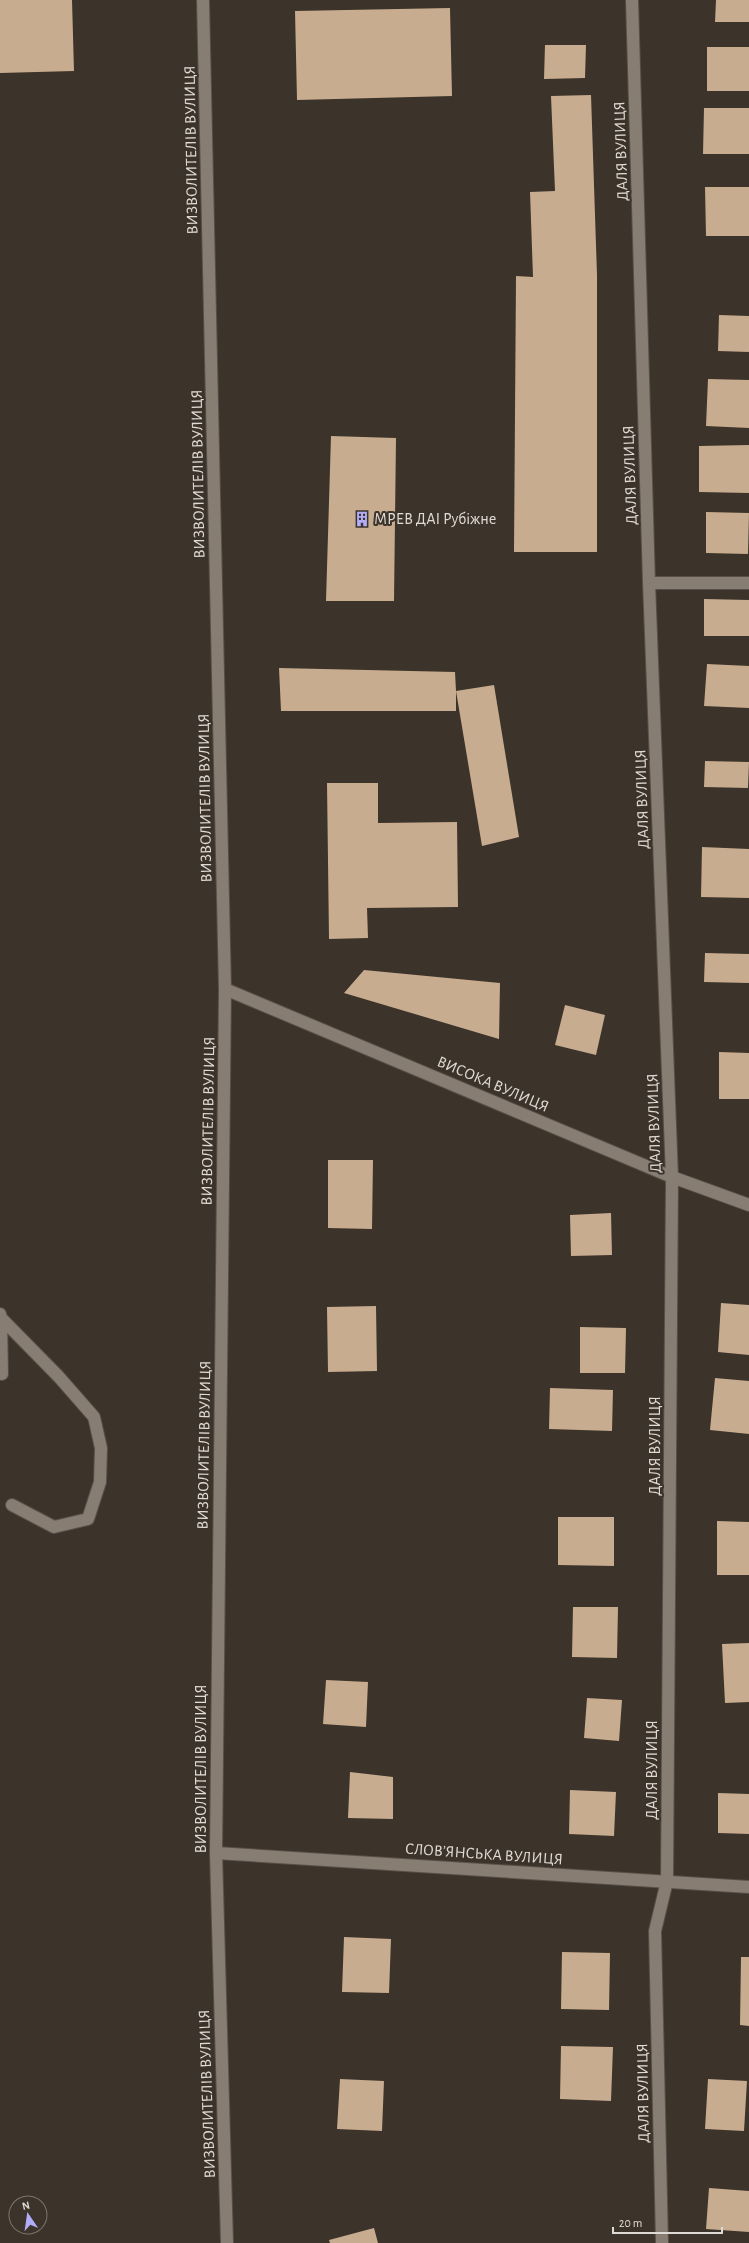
<svg xmlns="http://www.w3.org/2000/svg" width="749" height="2243" viewBox="0 0 749 2243" font-family="'Alegreya Sans',sans-serif">
<rect width="100%" height="100%" fill="#3c332a"/>
<path fill="#c8ac8f" d="M0,0H72L74,71L0,73Z
M716,0H749V22H715Z
M450,8L452,96L297,100L295,11Z
M545,45H586L585,78L544,79Z
M707,47H749V91H707Z
M591,95L597,275V552H514L516,276L533,277L530,192L555,191L551,96Z
M704,108H749V154H703Z
M705,187H749V236H706Z
M719,315L749,316V352L718,351Z
M708,379L749,380V428L706,426Z
M331,436L396,438L394,601H326Z
M749,445V493L699,492V446Z
M706,512L749,513L748,554L706,553Z
M704,599L749,600V636H704Z
M707,664L749,666V708L704,706Z
M279,668L455,672L456,691L494,685L519,837L482,846L456,691V711H281Z
M705,761L749,762L748,788L704,787Z
M327,783H378V823L457,822L458,907L367,908L368,938L329,939Z
M702,847L749,849V898L701,897Z
M705,953L749,954V983L704,982Z
M364,970L500,983L499,1039L344,993Z
M565,1005L605,1015L596,1055L555,1045Z
M719,1052L749,1053V1099H719Z
M328,1160H373L372,1229L328,1228Z
M611,1213L612,1255L571,1256L570,1215Z
M721,1303L749,1305V1355L718,1352Z
M376,1306L377,1371L328,1372L327,1307Z
M580,1327L626,1328L625,1373H580Z
M715,1378L749,1381V1434L710,1430Z
M550,1388L613,1390L612,1431L549,1429Z
M558,1517H614V1566L558,1565Z
M717,1521L749,1522V1575H717Z
M573,1607H618L617,1658L572,1657Z
M749,1643V1702L725,1703L722,1644Z
M326,1680L368,1682L366,1727L323,1724Z
M587,1698L622,1700L619,1741L584,1738Z
M350,1772L393,1777V1819L348,1818Z
M570,1790L616,1792L614,1836L569,1834Z
M718,1793L749,1794V1834L718,1833Z
M344,1937L391,1939L389,1993L342,1992Z
M562,1952L610,1953L609,2010L561,2009Z
M741,1957H749V2026L740,2025Z
M561,2046L613,2047L611,2101L560,2099Z
M340,2079L384,2081L382,2131L337,2129Z
M708,2079L747,2081L744,2131L705,2129Z
M709,2188L749,2191V2232L706,2229Z
M374,2228L378,2243H330L329,2240Z"/>
<g fill="none" stroke-linecap="round" stroke-linejoin="round">
<defs>
<path id="lane" d="M632,0L649,583L672,1177L667,1881L655,1931L662,2243
M649,583H749
M0,1314L1,1318L59,1377L94,1417L101,1448L100,1482L88,1519L54,1527L12,1505
M1,1318L2,1374"/>
<path id="street" d="M225,989L672,1177L749,1205
M216,1853L749,1887"/>
<path id="secondary" d="M203,0L225,989L216,1853L227,2243"/>
</defs>
<use href="#lane" stroke="#585048" stroke-width="14"/>
<use href="#street" stroke="#585048" stroke-width="14"/>
<use href="#secondary" stroke="#585048" stroke-width="14"/>
<use href="#lane" stroke="#887d72" stroke-width="12"/>
<use href="#street" stroke="#887d72" stroke-width="12"/>
<use href="#secondary" stroke="#887d72" stroke-width="12"/>
</g>
<defs>
<symbol id="building-bare" viewBox="-9 -9 18 18"><path d="M-4-6H4V6H1V3H-1V6H-4ZM-2.5-4.3h1.7v1.8h-1.7ZM.8-4.3h1.7v1.8H.8ZM-2.5-1h1.7V.8h-1.7ZM.8-1h1.7V.8H.8Z" fill="#b2adf9" stroke="#3c332a" stroke-width="2.5" paint-order="stroke"/></symbol>
</defs>
<g fill-rule="evenodd">
<use href="#building-bare" x="351" y="508" width="22" height="22"/>
</g>
<g text-anchor="middle" dominant-baseline="central" stroke-width="4" stroke-linejoin="round" paint-order="stroke">
<g font-size="16" fill="#e0dad4" stroke="#3c332a">
<text transform="translate(191 150) rotate(-91)">ВИЗВОЛИТЕЛІВ ВУЛИЦЯ</text>
<text transform="translate(621 151) rotate(-92)">ДАЛЯ ВУЛИЦЯ</text>
<text transform="translate(198 474) rotate(-91)">ВИЗВОЛИТЕЛІВ ВУЛИЦЯ</text>
<text transform="translate(630 475) rotate(-92)">ДАЛЯ ВУЛИЦЯ</text>
<text transform="translate(205 798) rotate(-91)">ВИЗВОЛИТЕЛІВ ВУЛИЦЯ</text>
<text transform="translate(642 799) rotate(-92)">ДАЛЯ ВУЛИЦЯ</text>
<text transform="translate(493 1084) rotate(23)">ВИСОКА ВУЛИЦЯ</text>
<text transform="translate(208 1121) rotate(-89)">ВИЗВОЛИТЕЛІВ ВУЛИЦЯ</text>
<text transform="translate(654 1123) rotate(-92)">ДАЛЯ ВУЛИЦЯ</text>
<text transform="translate(204 1445) rotate(-89)">ВИЗВОЛИТЕЛІВ ВУЛИЦЯ</text>
<text transform="translate(655 1446) rotate(-90)">ДАЛЯ ВУЛИЦЯ</text>
<text transform="translate(201 1769) rotate(-90)">ВИЗВОЛИТЕЛІВ ВУЛИЦЯ</text>
<text transform="translate(652 1770) rotate(-90)">ДАЛЯ ВУЛИЦЯ</text>
<text transform="translate(484 1854) rotate(4)">СЛОВ’ЯНСЬКА ВУЛИЦЯ</text>
<text transform="translate(643 2093) rotate(-91)">ДАЛЯ ВУЛИЦЯ</text>
<text transform="translate(207 2094) rotate(-92)">ВИЗВОЛИТЕЛІВ ВУЛИЦЯ</text>
</g>
<g font-size="16" fill="#e0dad4" stroke="#3c332a" text-anchor="start">
<text x="374" y="519">МРЕВ ДАІ Рубіжне</text>
</g>
</g>
<g transform="translate(28 2215) rotate(347)"><circle r="19" fill="#3c332a" stroke="#7e766e"/>
<path d="M0-3L7 15L0 10L-7 15Z" fill="#b2adf9"/>
<text y="-6" font-size="11" font-weight="bold" text-anchor="middle" fill="#e0dad4">N</text>
</g>
<path d="M613 2227v6h109v-6" fill="none" stroke="#e0dad4" stroke-width="2"/>
<text x="619" y="2227" font-size="12" fill="#e0dad4" stroke="#3c332a" stroke-width="3" paint-order="stroke">20 m</text>
</svg>
